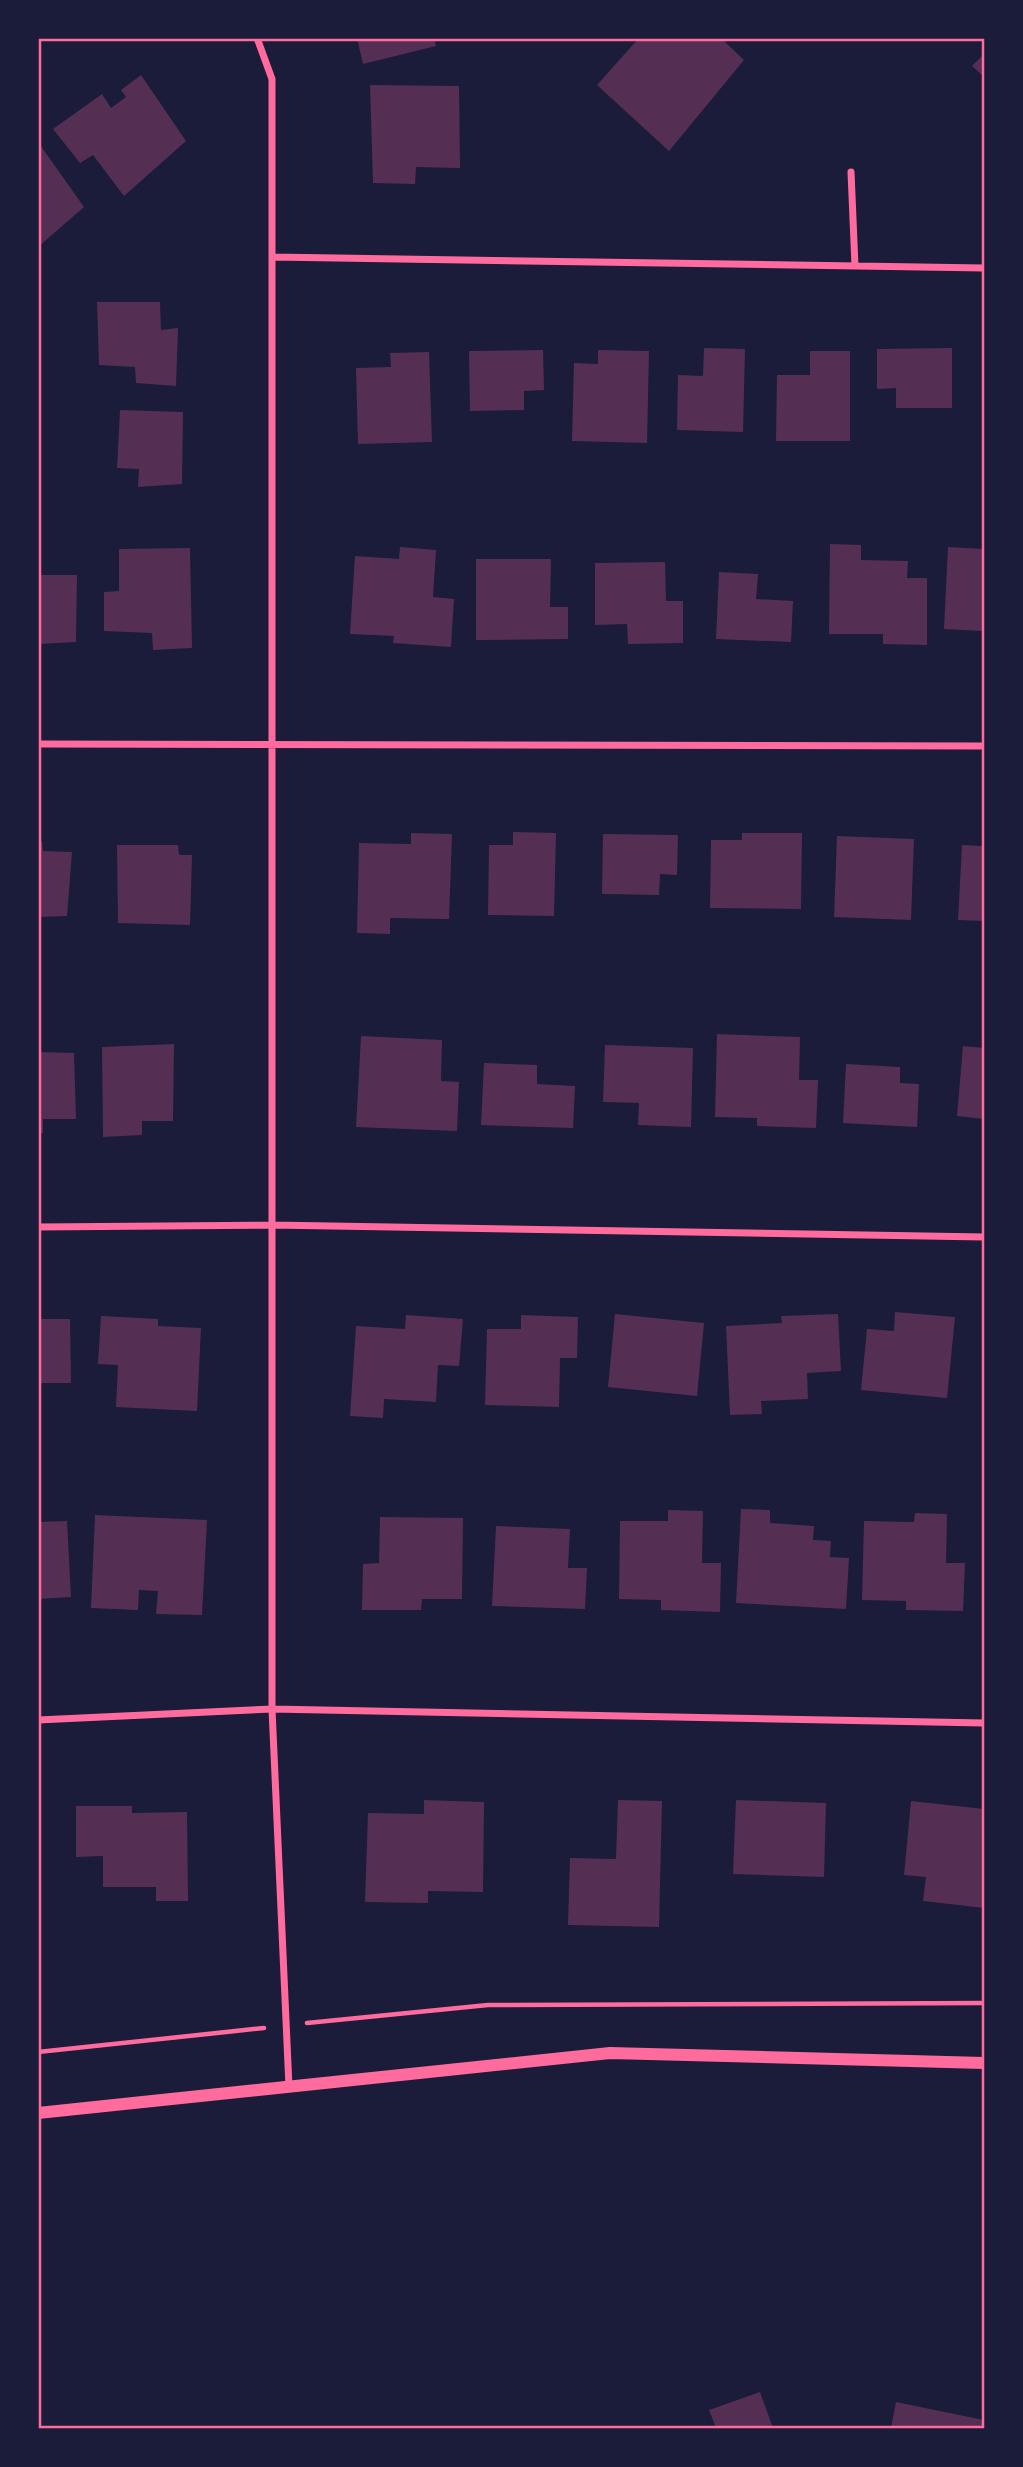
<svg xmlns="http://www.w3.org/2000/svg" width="1023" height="2467" viewBox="0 0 1023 2467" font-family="Inter,sans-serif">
<rect width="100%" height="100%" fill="#1b1b3a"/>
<path fill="#542f53" d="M357,38H434L436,46L363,64Z
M639,38H721L744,60L669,151L597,85Z
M984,54V77L972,66Z
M141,75L186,141L124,196L93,155L80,163L53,129L102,94L111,108L126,97L121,90Z
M370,85L459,86L460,168L416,167L415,184L373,183Z
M38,142L84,207L38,247Z
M97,302H160L161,330L178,328L176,386L136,383L135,367L99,365Z
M704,348L745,349L743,432L677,430L678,375L703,376Z
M952,348V408H896V388L877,389V349Z
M543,350L544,390L524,391V410L470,411L469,351Z
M598,350L649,351L647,443L572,441L574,363L598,364Z
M810,351H850V441H776L777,375H810Z
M429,352L432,442L358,444L356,368L391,367L390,353Z
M120,410L183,412L182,484L138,487L139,469L117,468Z
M830,544L861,545V560L908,561L907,578H927V645L883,644V634H829Z
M400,547L436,550L433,597L454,599L451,647L393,643L394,636L350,634L355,556L399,559Z
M948,547L984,549V631L944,629Z
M190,548L192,648L153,650L152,633L104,631V592L119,591V549Z
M476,559H551L550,607H568V639L476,640Z
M665,562L666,601H683V643L628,644L627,624L595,625V563Z
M719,572L758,574L756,599L793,601L791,642L716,639Z
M38,575H77L76,642L38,644Z
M513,832L556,833L554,916L488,915L489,845H513Z
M411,833L452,834L449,919L390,918V934L357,933L359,843L411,844Z
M742,833H802L801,909L710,908L711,840H742Z
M603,834L678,835L677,875L660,874L659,895L602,894Z
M837,836L914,839L911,920L834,917Z
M42,841L43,851L72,852L67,916L38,917V842Z
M117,845H178L179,855H192L190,925L118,923Z
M962,845L984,846V921L958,920Z
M717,1034L800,1037L799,1080H818L816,1128L757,1126V1118L715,1117Z
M361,1036L442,1040L441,1081L459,1082L457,1131L356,1127Z
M174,1044L173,1121H142V1135L103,1137L102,1047Z
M605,1045L693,1048L691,1127L638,1125L639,1103L603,1102Z
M963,1046L984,1048V1119L957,1116Z
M38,1052L74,1053L76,1119H43V1133H38Z
M484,1063L537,1065V1084L575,1086L573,1128L481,1125Z
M846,1064L900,1067V1083L919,1084L917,1127L843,1123Z
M895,1312L955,1317L947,1398L861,1390L867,1329L894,1331Z
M615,1314L704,1323L697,1396L608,1387Z
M838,1314L841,1371L807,1373L808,1399L761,1401L762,1414L730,1415L726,1326L782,1323L781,1316Z
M406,1315L463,1319L459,1366L438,1365L436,1402L384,1399L383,1418L350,1416L356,1326L405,1329Z
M521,1315L578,1317L577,1358H560L559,1407L485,1405L487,1329H521Z
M101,1316L158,1319V1326L201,1328L197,1411L116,1407L118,1365L98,1364Z
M38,1319H70L71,1383H38Z
M741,1509L770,1510V1523L814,1526L813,1540L831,1541L830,1557L849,1558L846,1609L736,1603Z
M668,1510L703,1511L702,1563H721L720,1612L661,1610V1600L619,1599L620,1521H668Z
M915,1513L947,1514L946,1563H965L963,1611L906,1610V1601L862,1600L864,1521L914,1522Z
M95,1515L207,1520L202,1615L156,1614L158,1591L139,1590L138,1610L91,1608Z
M380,1517L463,1518L462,1599H422L421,1610H362L363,1564L379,1563Z
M67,1521L71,1597L38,1599V1522Z
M496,1526L570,1529L568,1568H587L585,1609L492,1606Z
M424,1800L484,1802L483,1892L428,1891V1903L365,1902L368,1813L424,1814Z
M618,1800L662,1801L659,1927L568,1925L570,1858L616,1859Z
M736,1800L826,1803L824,1877L733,1874Z
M911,1801L984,1809V1908L923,1901L926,1877L904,1875Z
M76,1806H132V1813L187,1812L188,1901H156V1887H103V1856L76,1857Z
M760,2392L773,2428H716L709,2410Z
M896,2402L984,2420V2428H891Z"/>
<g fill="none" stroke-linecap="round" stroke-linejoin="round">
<path stroke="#ff6b9d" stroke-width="4.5" d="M307,2023L488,2005L984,2003
M38,2052L264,2028"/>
<path stroke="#ff6b9d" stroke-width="7" d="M257,38L272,79V1709L289,2087
M851,172L855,266
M272,257L984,268
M38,744L984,746
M38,1227L272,1225L984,1237
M38,1720L272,1709L984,1723"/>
<path stroke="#ff6b9d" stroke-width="12" d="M38,2113L610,2053L984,2063"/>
</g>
<rect width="1023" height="2467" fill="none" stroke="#1b1b3a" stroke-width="80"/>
<rect x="40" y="40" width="943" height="2387" fill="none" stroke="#ff6b9d" stroke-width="2.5"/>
</svg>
